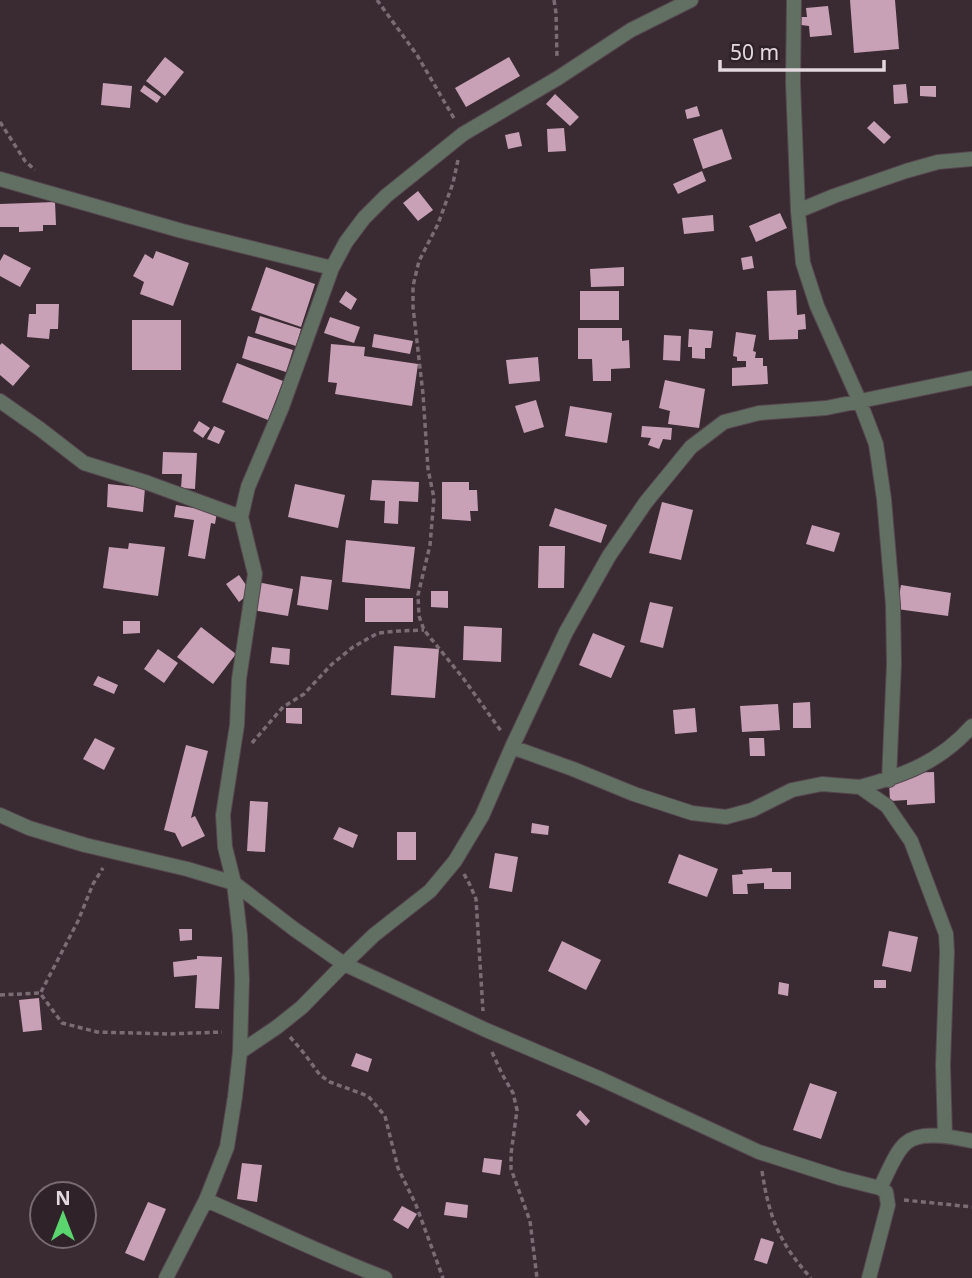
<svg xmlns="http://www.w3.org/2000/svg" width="972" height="1278" viewBox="0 0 972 1278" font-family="'Noto Sans',sans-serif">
<rect width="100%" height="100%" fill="#3a2b33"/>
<path fill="#c8a1b6" d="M850,0H895L899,49L854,53Z
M828,6L832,35L810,37L809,26L801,25V17H807L806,8Z
M165,57L184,72L165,96L146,81Z
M509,57L520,76L466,107L455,88Z
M103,83L132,86L130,108L101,105Z
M906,84L908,103L894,104L893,85Z
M144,85L161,97L157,103L140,91Z
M920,86H936V97L920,96Z
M555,94L579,117L570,126L546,104Z
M697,106L700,116L687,119L685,110Z
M874,121L891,137L884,144L867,128Z
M564,128L566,151L548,152L547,129Z
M722,129L732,159L703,169L693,139Z
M519,132L522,146L508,149L505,135Z
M702,171L706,181L678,194L673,184Z
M418,191L433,210L418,221L403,203Z
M55,202L56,225H43V231L19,232V227H0V204Z
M780,213L787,228L756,242L749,226Z
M713,215L714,231L684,234L682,218Z
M156,251L189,263L173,306L140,294L144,282L133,276L145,254L153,259Z
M4,254L31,268L20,287L0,276V261Z
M752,256L754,268L743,270L741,258Z
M266,267L315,284L301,327L251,310Z
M624,267V286L591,287L590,269Z
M796,290L797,315L805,314L806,329L798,330V339L769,340L767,291Z
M346,291L357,299L351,310L339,302Z
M580,291H619V320H580Z
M36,304H59L58,329H50L49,339L27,337L29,314H36Z
M260,316L301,329L296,346L255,333Z
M330,317L360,327L354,343L324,333Z
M132,320H181V370H132Z
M578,328H622V341L629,340L630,368L611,369V381H593L592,359H578Z
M689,329L713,331L711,348H705V359L692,358V347H688Z
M736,332L756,335L753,351L756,352L755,358H763V366H767L768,384L732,386V368L746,367V361H737V357L733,356Z
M374,334L413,341L410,354L372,347Z
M664,335L681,336L680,361L663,360Z
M248,336L293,350L286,372L242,358Z
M2,343L30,366L13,386L0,375V345Z
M331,344L365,347L364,356L418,364L412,406L335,394L337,383L328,382Z
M538,357L540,381L509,384L506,360Z
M237,363L283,381L268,420L222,402Z
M665,380L705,389L699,428L668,424L670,411L659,408Z
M536,400L544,427L524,433L515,406Z
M570,406L612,413L607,443L565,436Z
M199,421L210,428L203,438L193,431Z
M214,426L225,431L219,444L207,439Z
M642,426L672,428L671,440L663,439L659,449L648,445L651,438L641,437Z
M163,452L197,453L195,489L181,488L182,474H162Z
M372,480L419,482L418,502L399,501L398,524L384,523L385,501L370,500Z
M442,482H469V490H477L478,511H470L471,521L442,519Z
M108,484L145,488L143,512L107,507Z
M295,484L345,495L338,528L288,517Z
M662,502L693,510L681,560L649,553Z
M176,505L217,512L215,524L211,523L205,559L188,556L194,520L174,517Z
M555,508L607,525L601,543L549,526Z
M812,525L840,533L834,552L806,544Z
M346,540L415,547L410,589L342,582Z
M129,543L165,547L158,596L103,588L109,547L128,549Z
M539,546H565L564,588H538Z
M239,575L251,592L239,602L226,584Z
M301,576L332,580L328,610L297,605Z
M257,582L293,589L288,616L252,610Z
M901,585L951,593L948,616L897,609Z
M431,591H448V608L431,607Z
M365,598H413V622H365Z
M650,602L673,607L663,648L640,642Z
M123,621H140V633L123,634Z
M464,626L502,628L501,662L463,660Z
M201,627L236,654L213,684L177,657Z
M593,633L625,646L611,678L579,665Z
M394,646L439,649L435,698L391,695Z
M272,647L290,649L289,665L270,663Z
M158,649L178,663L164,683L144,669Z
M98,676L118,685L114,694L93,685Z
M810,702L811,728H793V703Z
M778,704L780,730L742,732L740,706Z
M286,708H302V724L286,723Z
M695,708L697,732L675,734L673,710Z
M95,738L115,748L104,770L83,759Z
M749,738H764L765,756H750Z
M186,745L208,751L191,818L195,816L205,836L182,847L175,833L164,830Z
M934,772L935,803L907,805V800L890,801L889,781L906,780V773Z
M250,801L268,802L265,852L247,851Z
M532,823L549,826L548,835L531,833Z
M339,827L358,835L353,848L333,839Z
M397,832H416V860H397Z
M495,853L518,857L512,892L489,888Z
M679,854L718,869L707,897L668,883Z
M772,868V872H791V889H764V883L747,884L748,894H733L732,875L743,874L742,870Z
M179,929H192V940L180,941Z
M889,931L918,937L911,972L882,966Z
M562,941L601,960L586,990L548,971Z
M197,956L222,957L219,1009L195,1008L197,975L174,977L173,962L197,959Z
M874,980H886V988H874Z
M779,982L789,984L788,996L778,994Z
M39,998L42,1030L23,1032L19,1000Z
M356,1053L372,1059L368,1072L351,1066Z
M810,1083L837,1092L821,1139L793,1130Z
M580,1110L590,1121L586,1126L576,1115Z
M484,1158L502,1160L500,1175L482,1172Z
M242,1163L262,1165L257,1202L237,1199Z
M148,1202L166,1209L144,1261L125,1253Z
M446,1202L468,1205L467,1218L444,1215Z
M402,1206L417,1214L408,1229L393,1220Z
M761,1238L774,1242L767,1264L754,1260Z"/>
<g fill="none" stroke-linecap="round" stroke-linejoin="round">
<defs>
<path id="minor" d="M794,0L793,83L798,211L803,263L817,306L860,402L876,444L884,499L893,605L894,664L889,780
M0,179L182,231L332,268
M798,211L834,196L906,171L938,162L972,159
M0,401L40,429L84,463L148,483L241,517
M512,747L573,769L634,794L692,813L726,817L752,810L792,790L822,784L860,787L887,806L911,841L946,934L947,952L943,1065L945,1135
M860,787C905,775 940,762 972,726
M0,815L29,828L85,845L187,869L234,883L294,929L344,964L486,1030L601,1079L759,1152L840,1178L880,1188L886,1192L888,1205L869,1278
M240,1052L277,1027L302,1007L344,964L374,935L430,891L455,861L482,816L512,747L566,632L609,556L646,502L691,447L724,422L759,413L826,408L972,378
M880,1188C887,1175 895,1152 906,1143C921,1130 954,1137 972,1141
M206,1200C266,1226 324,1255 385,1278
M166,1278L206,1200L227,1147L235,1097L240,1052L242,979L240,935L234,883L225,847L223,815L237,725L239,679L255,574L241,517L248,487L282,407L332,268L346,242L364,218L386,196L463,134L558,78L631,30L691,0"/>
</defs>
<use href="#minor" stroke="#55474e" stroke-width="16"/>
<path stroke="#796c73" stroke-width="3.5" stroke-dasharray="5 3.5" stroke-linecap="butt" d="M377,0L417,55L455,120
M554,0L556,13L557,58
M0,122L25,161L35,170
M458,160L453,183L438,224L419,261L413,286V307L423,394L428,469L434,498L430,545L418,595L419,616L424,630L463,678L501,731
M252,743L283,707L304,694L331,665L353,647L378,633L399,631L424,630
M464,874L470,885L476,899L483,1011
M41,992L78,921L93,884L103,868
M0,995L40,993L62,1023L97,1032L169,1034L222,1032
M290,1037L303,1052L320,1075L330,1082L368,1096L385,1116L398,1168L416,1205L443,1278
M492,1052L502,1074L513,1093L517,1110L511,1154V1169L530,1221L537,1278
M762,1171C769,1217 779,1243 811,1278
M904,1200L972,1207"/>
<use href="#minor" stroke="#626f63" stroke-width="14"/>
</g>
<g transform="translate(63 1215)"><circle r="33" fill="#302229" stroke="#786b71" stroke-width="2"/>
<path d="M0-5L12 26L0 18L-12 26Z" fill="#5bd56e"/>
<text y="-10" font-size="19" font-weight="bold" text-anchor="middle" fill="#e3d9de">N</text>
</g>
<path d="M720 60v10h164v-10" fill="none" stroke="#e3d9de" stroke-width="3.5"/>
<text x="730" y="60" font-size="21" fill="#e3d9de" stroke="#302229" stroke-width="5" paint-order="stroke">50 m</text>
</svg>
